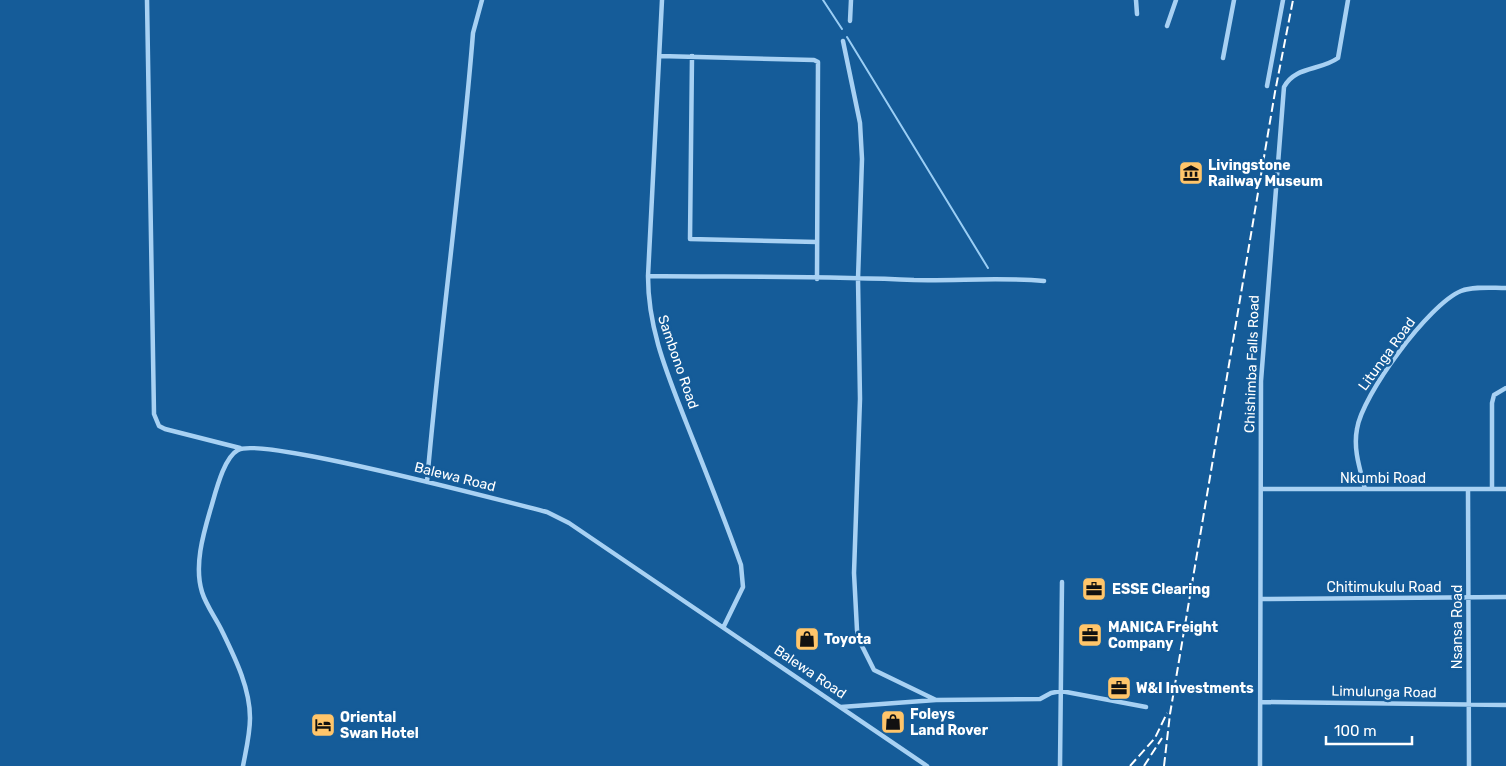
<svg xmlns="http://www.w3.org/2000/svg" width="1506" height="766" viewBox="0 0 1506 766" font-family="Rubik,sans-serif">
<rect width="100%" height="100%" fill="#155c99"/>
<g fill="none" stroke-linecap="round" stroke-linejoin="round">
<path stroke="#9acef5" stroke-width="2" d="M823,0L842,29
M847,37L988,268"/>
<path stroke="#a8d1f3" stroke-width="4.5" d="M147,0L154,414L159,426L165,429L240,448
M662,0L648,276C648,329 667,373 686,422C705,470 724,517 741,565L743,587L724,626
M1136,0L1137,14
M850,21L851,0
M1167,26L1176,0
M843,41L860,123L862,159L858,279L860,399L854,573L857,630L859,640L874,670L936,700
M660,56L814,60L818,62L817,279
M692,56L690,239L817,242
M1223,58L1234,0
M1267,86L1283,0
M648,276C736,277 826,276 914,280C958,281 1001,277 1044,281
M427,482C440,332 461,183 473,33L482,0
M1261,489H1506
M1365,489C1360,469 1353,449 1357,429C1362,395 1429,304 1461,291C1474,286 1491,288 1506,288
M1468,489L1469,766
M1492,489V403L1494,395L1506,388
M1261,599L1506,597
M1261,702L1506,705
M841,707L936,700L1040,699L1051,693L1061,691L1146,707
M243,766C246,750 250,734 250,718C250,687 234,656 221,629C215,617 206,605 202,592C194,566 203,535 210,511C215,495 223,458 238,450C260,436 507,502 547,512L569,523L927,766
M1060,766L1062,582
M1260,766L1261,381L1284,87C1295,66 1320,71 1338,58L1348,0"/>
<path stroke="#fff" stroke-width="2" stroke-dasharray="9 4" stroke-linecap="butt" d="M1130,766L1155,738L1167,713
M1144,766L1162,738
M1164,766L1170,714L1275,92L1293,0"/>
</g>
<defs>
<symbol id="museum-square" viewBox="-11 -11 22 22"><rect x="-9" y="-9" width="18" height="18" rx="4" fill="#ffc56a" stroke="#155c99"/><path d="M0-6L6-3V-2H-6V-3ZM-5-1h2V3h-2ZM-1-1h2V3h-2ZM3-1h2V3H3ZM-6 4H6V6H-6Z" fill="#111"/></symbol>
<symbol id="office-square" viewBox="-11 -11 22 22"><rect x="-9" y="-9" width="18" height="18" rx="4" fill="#ffc56a" stroke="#155c99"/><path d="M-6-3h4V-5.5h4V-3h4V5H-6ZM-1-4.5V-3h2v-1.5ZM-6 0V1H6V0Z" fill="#111"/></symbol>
<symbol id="shop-square" viewBox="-11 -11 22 22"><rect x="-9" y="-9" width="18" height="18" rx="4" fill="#ffc56a" stroke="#155c99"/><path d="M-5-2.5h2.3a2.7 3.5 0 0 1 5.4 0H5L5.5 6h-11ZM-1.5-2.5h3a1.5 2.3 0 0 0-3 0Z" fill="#111"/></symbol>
<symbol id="hotel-square" viewBox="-11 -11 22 22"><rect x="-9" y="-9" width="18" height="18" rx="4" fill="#ffc56a" stroke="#155c99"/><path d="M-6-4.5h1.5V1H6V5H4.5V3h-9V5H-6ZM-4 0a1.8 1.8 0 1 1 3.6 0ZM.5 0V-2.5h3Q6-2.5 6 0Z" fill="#111"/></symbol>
</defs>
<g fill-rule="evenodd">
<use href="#museum-square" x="1177" y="159" width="28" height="28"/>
<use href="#office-square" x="1080" y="575" width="28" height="28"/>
<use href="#office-square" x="1076" y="621" width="28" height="28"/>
<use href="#shop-square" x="793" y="625" width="28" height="28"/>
<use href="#office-square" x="1105" y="674" width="28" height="28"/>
<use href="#shop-square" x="879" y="708" width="28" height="28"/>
<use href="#hotel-square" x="309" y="711" width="28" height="28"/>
</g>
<g text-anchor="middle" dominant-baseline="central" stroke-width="5" stroke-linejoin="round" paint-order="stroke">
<g font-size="14" font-weight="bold" fill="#fff" stroke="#155c99" text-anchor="start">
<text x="1208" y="165">Livingstone<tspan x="1208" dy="16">Railway Museum</tspan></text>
<text x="1112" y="589">ESSE Clearing</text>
<text x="1108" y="627">MANICA Freight<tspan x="1108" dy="16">Company</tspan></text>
<text x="824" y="639">Toyota</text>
<text x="1136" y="688">W&amp;I Investments</text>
<text x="910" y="714">Foleys<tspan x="910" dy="16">Land Rover</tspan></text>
<text x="340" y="717">Oriental<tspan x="340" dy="16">Swan Hotel</tspan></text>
</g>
<g font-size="14" fill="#fff" stroke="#155c99">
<text transform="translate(1387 354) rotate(-54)">Litunga Road</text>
<text transform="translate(678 362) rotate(71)">Sambono Road</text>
<text transform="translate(1252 364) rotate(-88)">Chishimba Falls Road</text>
<text transform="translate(455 477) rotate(14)">Balewa Road</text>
<text x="1383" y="478">Nkumbi Road</text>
<text x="1384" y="587">Chitimukulu Road</text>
<text transform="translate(1457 627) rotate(-90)">Nsansa Road</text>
<text transform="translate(810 672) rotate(34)">Balewa Road</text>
<text transform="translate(1384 692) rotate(1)">Limulunga Road</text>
</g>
</g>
<path d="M1326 736v8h86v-8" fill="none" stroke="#ffffff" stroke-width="2.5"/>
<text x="1334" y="736" font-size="15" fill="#ffffff" stroke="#155c99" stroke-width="4" paint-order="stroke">100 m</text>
</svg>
